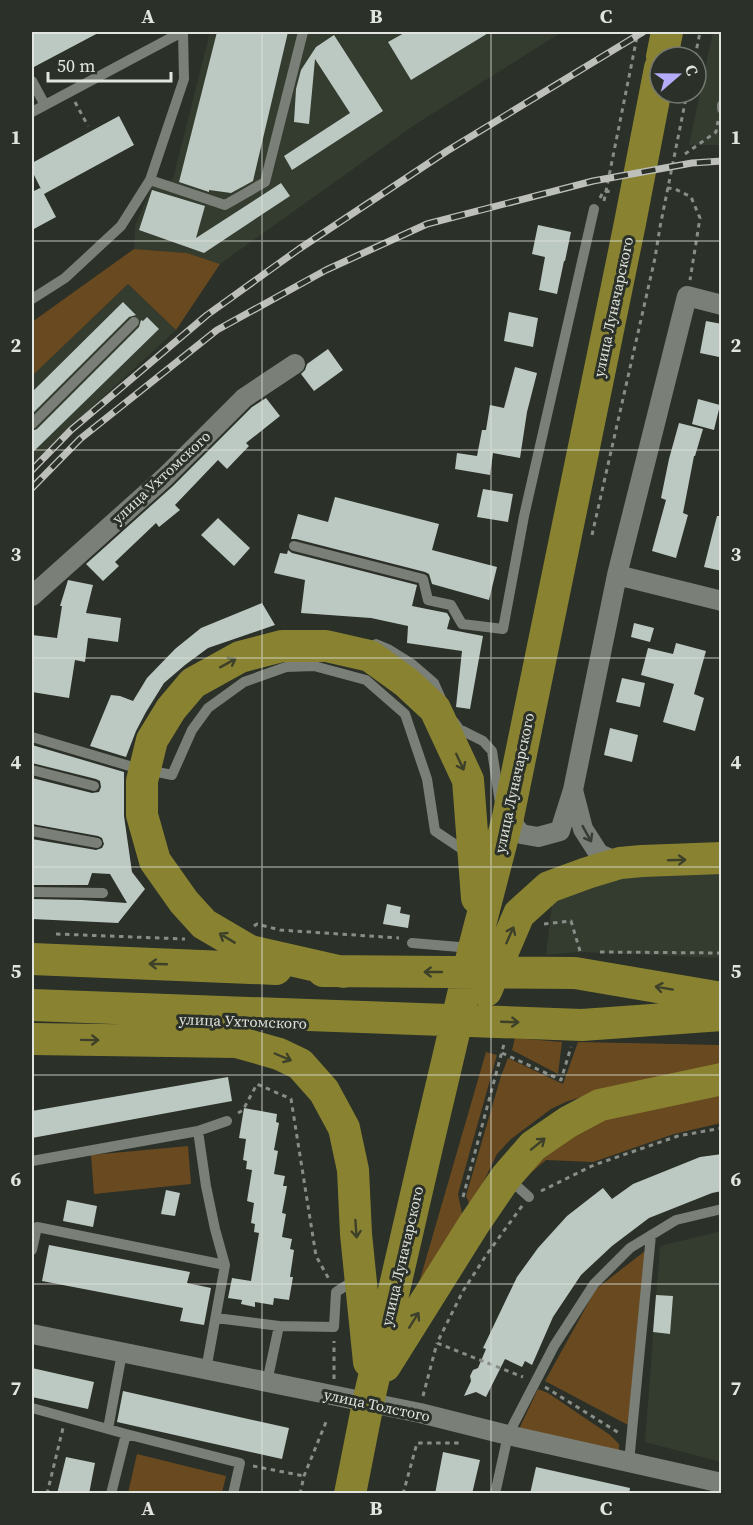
<svg xmlns="http://www.w3.org/2000/svg" width="753" height="1525" viewBox="0 0 753 1525" font-family="'Source Serif 4',serif">
<rect width="100%" height="100%" fill="#2b3028"/>
<path fill="#343b2f" d="M210,32H562L416,124L220,264L187,253L134,249L135,226L152,186L173,179Z
M713,32H721V145H689Z
M128,284L176,330L69,429L32,466V376Z
M721,873V958L580,952L546,955L552,904L586,885L630,876Z
M721,1231V1462L645,1442L660,1246Z"/>
<path fill="#69491f" d="M134,249L187,253L220,264L176,330L128,284L32,376V322Z
M515,1038L562,1042L558,1074L512,1050Z
M578,1042L721,1045V1065L625,1084L568,1101L551,1109L511,1139L497,1154L481,1187L472,1210L466,1196L501,1076L508,1058L563,1084Z
M486,1052L497,1055L458,1194L464,1223L417,1290Z
M721,1092V1123L674,1134L593,1162L546,1160L527,1176L520,1169L593,1120Z
M188,1146L191,1184L94,1194L91,1155Z
M645,1251L628,1425L545,1381L596,1289Z
M538,1389L548,1393L610,1435L619,1444V1452L519,1429Z
M137,1454L226,1476L222,1493H128Z"/>
<path fill="#bcc8c2" d="M32,32H100L32,68Z
M217,32H288L253,181L231,193L209,190V192L179,182Z
M406,32H490L411,80L388,42Z
M334,35L383,111L292,170L284,156L350,113L315,59L309,124L294,122L296,89L301,70L316,47Z
M119,116L134,145L44,194L56,217L32,230V192L40,188L41,189L32,171V163Z
M281,183L290,196L204,253L139,230L152,190L205,206L196,238Z
M538,225L571,232L565,261H564L557,294L539,290L545,257L532,254Z
M123,302L136,315L129,317L32,414V392Z
M509,312L538,318L533,347L504,341Z
M147,317L159,329L32,453V431L37,429L139,327L141,320L143,321Z
M706,321L722,324V346L719,357L700,353Z
M328,349L343,370L314,391L301,374L305,370L307,364Z
M515,367L537,373L527,412L520,458L493,453L490,475L455,469L457,453L477,456L482,430H486L490,405L504,408Z
M266,398L280,416L246,443L249,446L227,469L218,460L175,505L180,510L159,527L156,523L115,562L119,566L103,581L86,564L173,486L252,407Z
M698,399L720,405L714,430L692,424Z
M679,423L703,429L695,456H694L683,513L688,515L676,558L652,551L666,500L661,498L669,459Z
M483,489L513,494L508,522L477,517Z
M335,497L439,524L432,550L497,567L489,600L432,584L429,574L425,572L296,539H291L298,514L328,522Z
M717,516H722V571L704,567Z
M218,518L250,548L234,566L201,535Z
M288,550L292,553L417,585L412,606L447,613L450,618L447,629L483,636L470,709L456,707L462,651L407,643L408,626L371,618L301,613L305,580L274,573L280,553L287,554Z
M68,580L93,585L86,613L121,618L118,642L88,638L85,662L75,660L69,698L32,692V635L57,638L62,606H60Z
M262,603L275,625L208,648L185,665L164,683L146,712L136,731L126,757L90,746L111,695L120,696L133,701L147,678L175,649L201,628Z
M634,623L654,628L650,642L631,637Z
M676,643L706,651L694,694L704,698L695,731L663,722L674,684L641,675L648,648L673,654Z
M622,678L645,683L640,707L616,702Z
M610,728L638,735L632,762L604,755Z
M32,745L124,772V816L132,872L145,889L118,923L32,919V899L82,900L127,903L110,874L92,873L88,885H32V839L96,850L102,848L104,844L102,838L98,836L32,824V778L92,793L99,792L101,787L100,781L96,779L32,763Z
M387,904L401,907L400,913L410,915L408,928L383,924Z
M228,1077L232,1101L32,1138V1111Z
M244,1108L277,1114L276,1122L279,1123L274,1150L278,1151L274,1174L285,1176L283,1186H287L282,1213L286,1214L282,1237L292,1239L290,1249L294,1250L290,1277H293L289,1300L274,1298L273,1305L255,1302V1307L241,1304L242,1300L228,1298L232,1278L251,1281L259,1233L254,1232L255,1224L251,1223L254,1203L247,1201L252,1170L246,1169L247,1161L243,1160L246,1139L239,1138Z
M722,1154V1191L712,1193L649,1218L612,1246L581,1275L553,1317L532,1365L525,1361L522,1367L505,1359L486,1397L476,1392L464,1396L471,1381L470,1376L473,1370L478,1368L486,1349L483,1348L517,1277L538,1248L567,1216L603,1188L612,1199L633,1184L700,1157Z
M166,1190L180,1193L175,1216L161,1214Z
M67,1200L97,1206L93,1227L63,1221Z
M49,1245L190,1272L187,1283L211,1288L204,1325L180,1321L183,1308L42,1281Z
M656,1295L673,1296L670,1334L653,1332Z
M32,1368L94,1382L88,1409L32,1397Z
M123,1391L289,1428L282,1459L117,1422Z
M443,1452L480,1460L472,1494H435Z
M66,1457L95,1463L89,1494H57Z
M536,1467L630,1488L629,1494H530Z"/>
<g fill="none" stroke-linecap="round" stroke-linejoin="round">
<path stroke="#898d87" stroke-width="3" stroke-dasharray="4.5 4.5" stroke-linecap="butt" d="M695,57L700,32
M75,102L88,126
M685,154L716,132L718,121
M667,188L675,189L691,197L700,218L690,280
M600,198L603,192L613,191
M604,201L638,32
M592,535L655,258L660,227L687,93
M544,924L571,921L580,951
M254,926L257,924L280,930L399,938
M56,934L185,939
M600,952L722,953
M502,1053L561,1080L571,1047
M238,1113L243,1110L257,1084L291,1099L316,1256L330,1281
M541,1191L594,1165L678,1136L722,1128
M463,1197L504,1044
M522,1206L487,1254L463,1291L437,1343L523,1377
M334,1379V1341
M545,1387L619,1433
M423,1396L437,1343
M253,1466L304,1476
M47,1494L63,1428
M300,1494L304,1476L326,1422
M403,1494L417,1443H461"/>
<path stroke="#7a7f77" stroke-width="10" d="M183,32L184,79L150,180L225,205L265,182L303,32
M32,81L45,105
M722,105V109
M32,112L182,32
M32,299L65,278L121,226L150,180
M32,424L134,322
M294,546L423,579L428,600L451,605L462,624L503,629L524,516L594,209
M376,644L388,649L412,664L434,683L442,701
M454,722L459,729L483,741L492,751L500,803
M32,737L133,767L172,775L192,730L208,708L244,682L286,667L314,666L366,680L405,714L427,779L435,831L468,853
M32,770L94,786
M32,831L97,843
M32,892L103,893
M412,943L471,948
M198,1131L206,1186L215,1229L225,1265L206,1370
M32,1161L198,1131L227,1121
M509,1179L529,1197
M32,1250L37,1227L225,1265
M216,1318L279,1326L334,1327L336,1292L358,1278
M267,1382L279,1326
M32,1408L126,1434L240,1463L233,1494
M108,1429L122,1353
M629,1462L651,1235
M111,1494L126,1434
M495,1494L508,1435L554,1346L594,1284L630,1248L676,1220L722,1209"/>
<path stroke="#7a7f77" stroke-width="20" d="M617,575L722,601
M32,596L165,477L244,398L295,364
M573,790L583,829L599,854L620,863
M508,817L521,834L538,837L560,831L573,790L617,575L687,296L722,305
M32,1334L420,1413L508,1435L722,1483"/>
<path stroke="#898331" stroke-width="32" d="M662,57L667,32
M32,959L276,969
M323,971L575,973L722,998
M343,972L250,951L204,924L184,902L155,861L142,815V781L152,740L171,709L193,683L240,657L282,646H326L370,656L406,682L435,709L468,780L477,898
M486,991L519,914L549,887L587,873L620,863L642,861L722,858
M32,1005L582,1025L722,1015
M32,1039L237,1042L279,1054L300,1064L324,1091L344,1128L353,1170L356,1234L369,1362
M385,1366L474,1224L506,1177L533,1146L568,1122L600,1105L722,1079
M350,1494L368,1403L427,1147L474,948L508,817L630,223L660,68"/>
<defs>
<path id="rail" d="M32,470L71,430L207,315L299,249L447,151L643,32
M32,488L80,439L217,330L326,270L427,224L593,181L692,163L722,161"/>
</defs>
<use href="#rail" stroke="#bdc0ba" stroke-width="7"/>
<use href="#rail" stroke="#2b3028" stroke-width="4.5" stroke-dasharray="14" stroke-linecap="butt"/>
</g>
<defs><path id="oneway-shaft" d="M-6 0H5M1.5-3L5.5 0L1.5 3" fill="none" stroke-width="1.6" stroke-linecap="round" stroke-linejoin="round" transform="scale(1.5)"/></defs>
<g stroke="#3e412a">
<use href="#oneway-shaft" transform="translate(228 663) rotate(-29)"/>
<use href="#oneway-shaft" transform="translate(460 762) rotate(65)"/>
<use href="#oneway-shaft" transform="translate(677 860) rotate(-2)"/>
<use href="#oneway-shaft" transform="translate(510 935) rotate(-66)"/>
<use href="#oneway-shaft" transform="translate(227 938) rotate(-149)"/>
<use href="#oneway-shaft" transform="translate(158 964) rotate(-178)"/>
<use href="#oneway-shaft" transform="translate(433 972) rotate(-180)"/>
<use href="#oneway-shaft" transform="translate(664 988) rotate(-170)"/>
<use href="#oneway-shaft" transform="translate(510 1022) rotate(2)"/>
<use href="#oneway-shaft" transform="translate(90 1040) rotate(1)"/>
<use href="#oneway-shaft" transform="translate(283 1057) rotate(23)"/>
<use href="#oneway-shaft" transform="translate(538 1144) rotate(-39)"/>
<use href="#oneway-shaft" transform="translate(356 1229) rotate(86)"/>
<use href="#oneway-shaft" transform="translate(414 1320) rotate(-58)"/>
</g>
<use stroke="#373c34" href="#oneway-shaft" transform="translate(587 834) rotate(61)"/>
<path fill="none" stroke="#e1e4df" stroke-width="1.5" stroke-opacity="0.55" d="M262,32V1494M491,32V1494M32,241H722M32,450H722M32,658H722M32,867H722M32,1075H722M32,1284H722"/>
<g text-anchor="middle" dominant-baseline="central" stroke-width="6" stroke-linejoin="round" paint-order="stroke">
<g font-size="15" fill="#e1e4df" stroke="#2b3028">
<text transform="translate(613 307) rotate(-78)">улица Луначарского</text>
<text transform="translate(161 477) rotate(-43)">улица Ухтомского</text>
<text transform="translate(514 783) rotate(-78)">улица Луначарского</text>
<text transform="translate(243 1021) rotate(2)">улица Ухтомского</text>
<text transform="translate(402 1256) rotate(-77)">улица Луначарского</text>
<text transform="translate(377 1405) rotate(12)">улица Толстого</text>
</g>
</g>
<rect width="753" height="1525" fill="none" stroke="#2b3028" stroke-width="66"/>
<g transform="translate(678 75) rotate(70)"><circle r="28" fill="#2b3028" stroke="#747871" stroke-width="1.5"/>
<path d="M0-4.5L10 22L0 15L-10 22Z" fill="#b4acf9"/>
<text y="-9" font-size="16" font-weight="bold" text-anchor="middle" fill="#e1e4df">С</text>
</g>
<path d="M48 72v9h123v-9" fill="none" stroke="#e1e4df" stroke-width="3"/>
<text x="57" y="72" font-size="18" fill="#e1e4df" stroke="#2b3028" stroke-width="4.5" paint-order="stroke">50 m</text>
<rect x="33" y="33" width="687" height="1459" fill="none" stroke="#e1e4df" stroke-width="2"/>
<g font-size="20" text-anchor="middle" font-weight="bold" fill="#e1e4df">
<text x="148" y="23">A</text>
<text x="376" y="23">B</text>
<text x="606" y="23">C</text>
<text x="16" y="144">1</text>
<text x="736" y="144">1</text>
<text x="16" y="352">2</text>
<text x="736" y="352">2</text>
<text x="16" y="561">3</text>
<text x="736" y="561">3</text>
<text x="16" y="769">4</text>
<text x="736" y="769">4</text>
<text x="16" y="978">5</text>
<text x="736" y="978">5</text>
<text x="16" y="1186">6</text>
<text x="736" y="1186">6</text>
<text x="16" y="1395">7</text>
<text x="736" y="1395">7</text>
<text x="148" y="1515">A</text>
<text x="376" y="1515">B</text>
<text x="606" y="1515">C</text>
</g>
</svg>
